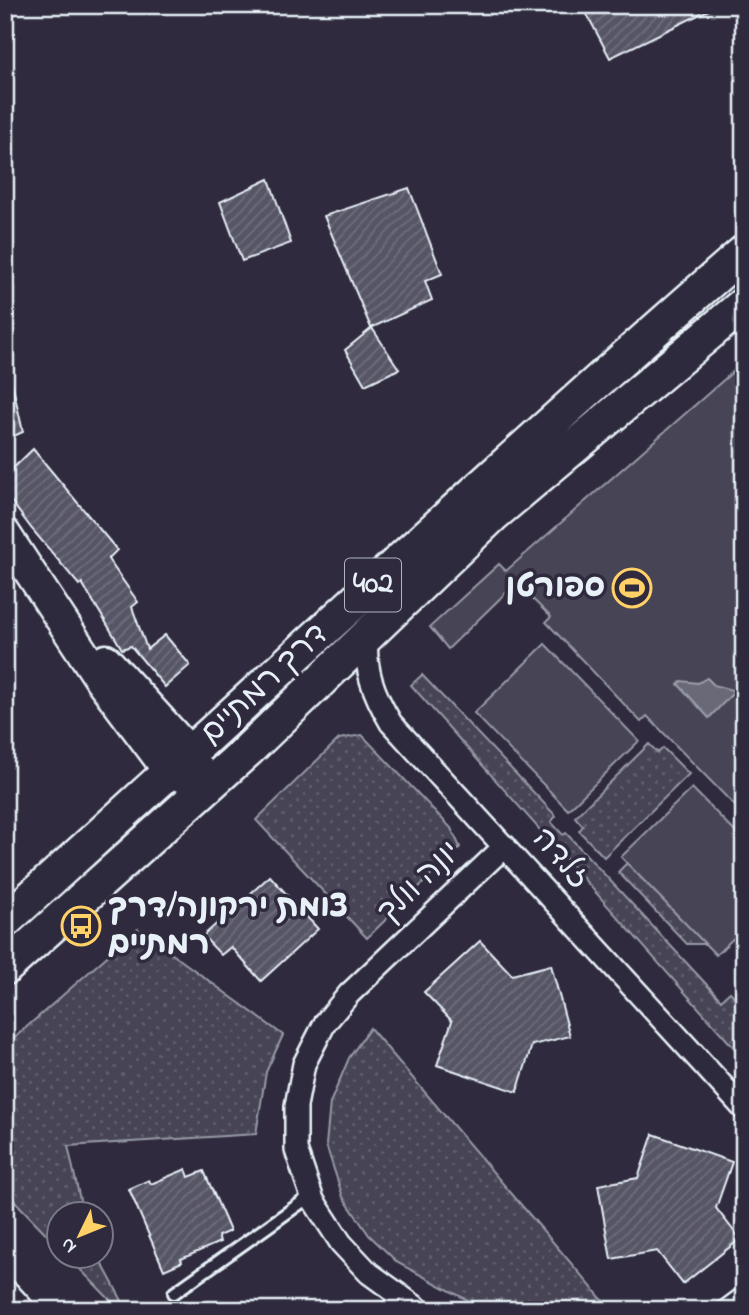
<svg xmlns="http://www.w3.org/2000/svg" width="749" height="1315" viewBox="0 0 749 1315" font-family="'Indie Flower','Playpen Sans Hebrew',sans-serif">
<defs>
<pattern id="grass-dots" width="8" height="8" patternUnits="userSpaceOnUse" patternTransform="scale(1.75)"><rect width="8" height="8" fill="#464455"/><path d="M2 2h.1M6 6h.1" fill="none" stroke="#615f6e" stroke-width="1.8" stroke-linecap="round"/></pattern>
<pattern id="building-hatch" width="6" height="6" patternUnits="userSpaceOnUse" patternTransform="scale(1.75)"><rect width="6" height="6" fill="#575565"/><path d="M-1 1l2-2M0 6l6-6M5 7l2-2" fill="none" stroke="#6f6e7c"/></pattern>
</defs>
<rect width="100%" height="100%" fill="#2f2a3d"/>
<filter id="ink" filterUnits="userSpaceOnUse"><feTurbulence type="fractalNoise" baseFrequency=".0143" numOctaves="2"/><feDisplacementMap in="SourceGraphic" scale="14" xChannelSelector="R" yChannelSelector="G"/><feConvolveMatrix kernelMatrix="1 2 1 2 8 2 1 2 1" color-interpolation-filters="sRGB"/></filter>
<g filter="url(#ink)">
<path fill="url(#grass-dots)" stroke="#979aa6" stroke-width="2" d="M422,675L556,816L551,822L563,835L566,833L721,1000L730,992L744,1007V1059L411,685Z
M362,735L451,828L460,847L367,938L256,820L339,739Z
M649,744L658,753L663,748L689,774L604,857L579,831L583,826L575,817Z
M627,863L706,944H687L618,872Z
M138,929L283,1035L266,1072L256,1134L68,1146L83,1213L60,1214L59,1247L5,1191V1046Z
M370,1028L611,1310H486L398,1263L369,1235L343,1197L326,1145L330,1103L349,1058Z
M67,1256H98L127,1310H120Z"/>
<path fill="#464455" stroke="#979aa6" stroke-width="2" d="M744,362V815L647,716L641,722L546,622L551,617L516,583L448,649L430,627L499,564L506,571Z
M545,644L639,741L568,810L474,713Z
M692,788L744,841V928L716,955L621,857Z"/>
<path fill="#696978" stroke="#9c9fab" stroke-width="2" d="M707,678L714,685L735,691L709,718L678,684L681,681L698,683Z"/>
<path fill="url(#building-hatch)" stroke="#e8f1f8" stroke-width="2" d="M582,5H719L610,58Z
M269,179L291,243L242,261L220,202Z
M409,188L442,274L425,281L432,300L371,328L324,216Z
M372,328L399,369L365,385L345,350Z
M12,383L23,432L5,440V384Z
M33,449L117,550L108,559L138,602L132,607L147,649L165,635L190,665L165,687L131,646L122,649L82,583L79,585L31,528L5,493V476Z
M270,876L318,929L261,981L231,947L221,955L203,936Z
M480,941L512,975L551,965L570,1036L532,1045L517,1092L437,1065L452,1021L424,992Z
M653,1134L732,1162L716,1208L740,1239L683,1284L657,1251L611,1259L598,1185L638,1178Z
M186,1169L189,1177L204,1171L230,1231L218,1236L220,1242L181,1259L182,1262L164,1270L129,1189L149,1180L151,1184Z"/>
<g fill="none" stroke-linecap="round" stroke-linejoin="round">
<defs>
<path id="lane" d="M174,1293L312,1195
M387,1310L396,1294"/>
<path id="street" d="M367,634C364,669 373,693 391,723L744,1109
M420,1310L369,1273L341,1243L313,1200L296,1150V1106L304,1064L325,1023L349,994L505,846
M728,1310L744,1298"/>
<path id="secondary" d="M5,534L100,679L162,762L171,772L207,786
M106,660L191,754L201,775
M5,1296L18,1310"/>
<path id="primary" d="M5,921C252,698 494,470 744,252
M5,968L248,750L493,515L744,304"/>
</defs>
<use href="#lane" stroke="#e8f1f8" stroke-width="16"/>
<use href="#street" stroke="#e8f1f8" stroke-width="26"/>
<use href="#secondary" stroke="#e8f1f8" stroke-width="35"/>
<use href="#primary" stroke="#e8f1f8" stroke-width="38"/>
<use href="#lane" stroke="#2f2a3d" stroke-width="10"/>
<use href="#street" stroke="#2f2a3d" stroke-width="21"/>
<use href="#secondary" stroke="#2f2a3d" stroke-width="30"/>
<use href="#primary" stroke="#2f2a3d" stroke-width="33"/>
</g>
</g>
<defs>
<symbol id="stadium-ring" viewBox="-11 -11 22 22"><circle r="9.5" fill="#2f2a3d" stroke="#ffd166" stroke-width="1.5"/><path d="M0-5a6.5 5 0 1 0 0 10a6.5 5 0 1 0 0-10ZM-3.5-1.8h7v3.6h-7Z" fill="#ffd166"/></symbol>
<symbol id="bus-ring" viewBox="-11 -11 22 22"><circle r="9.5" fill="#2f2a3d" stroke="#ffd166" stroke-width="1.5"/><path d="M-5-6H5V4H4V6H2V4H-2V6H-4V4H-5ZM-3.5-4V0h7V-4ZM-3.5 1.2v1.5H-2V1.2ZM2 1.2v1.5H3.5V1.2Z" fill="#ffd166"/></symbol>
</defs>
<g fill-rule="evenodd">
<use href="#stadium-ring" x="610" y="566" width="44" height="44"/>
<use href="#bus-ring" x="59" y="904" width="44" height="44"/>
</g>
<g text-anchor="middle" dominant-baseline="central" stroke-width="7" stroke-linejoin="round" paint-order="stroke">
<rect fill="#2f2a3d" stroke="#b0b5c0" stroke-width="2" x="345" y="558.5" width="56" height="53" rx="5"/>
<g font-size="30" font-weight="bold" fill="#e8f1f8">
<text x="373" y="585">402</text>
</g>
<g font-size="32" font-weight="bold" fill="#e8f1f8" stroke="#2f2a3d" text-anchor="end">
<text x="605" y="588">ספורטן</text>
<text x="108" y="908" text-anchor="start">צומת ירקונה/דרך<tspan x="108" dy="37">רמתיים</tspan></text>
</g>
<g font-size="32" fill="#e8f1f8" stroke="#2f2a3d">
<text transform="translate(265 685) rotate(-43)">דרך רמתיים</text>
<text transform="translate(560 859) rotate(48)">זלדה</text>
<text transform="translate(420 883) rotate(-44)">יונה וולך</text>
</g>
</g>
<rect width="749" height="1315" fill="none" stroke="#2f2a3d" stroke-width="28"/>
<rect x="14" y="14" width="721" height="1287" fill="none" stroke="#e8f1f8" stroke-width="2.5" filter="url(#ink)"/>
<g transform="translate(80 1235) rotate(227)"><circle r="33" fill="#2f2a3d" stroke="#797a88" stroke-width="2"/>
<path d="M0-5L12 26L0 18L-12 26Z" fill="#ffd166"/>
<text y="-10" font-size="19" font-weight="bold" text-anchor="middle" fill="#e8f1f8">N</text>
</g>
</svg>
